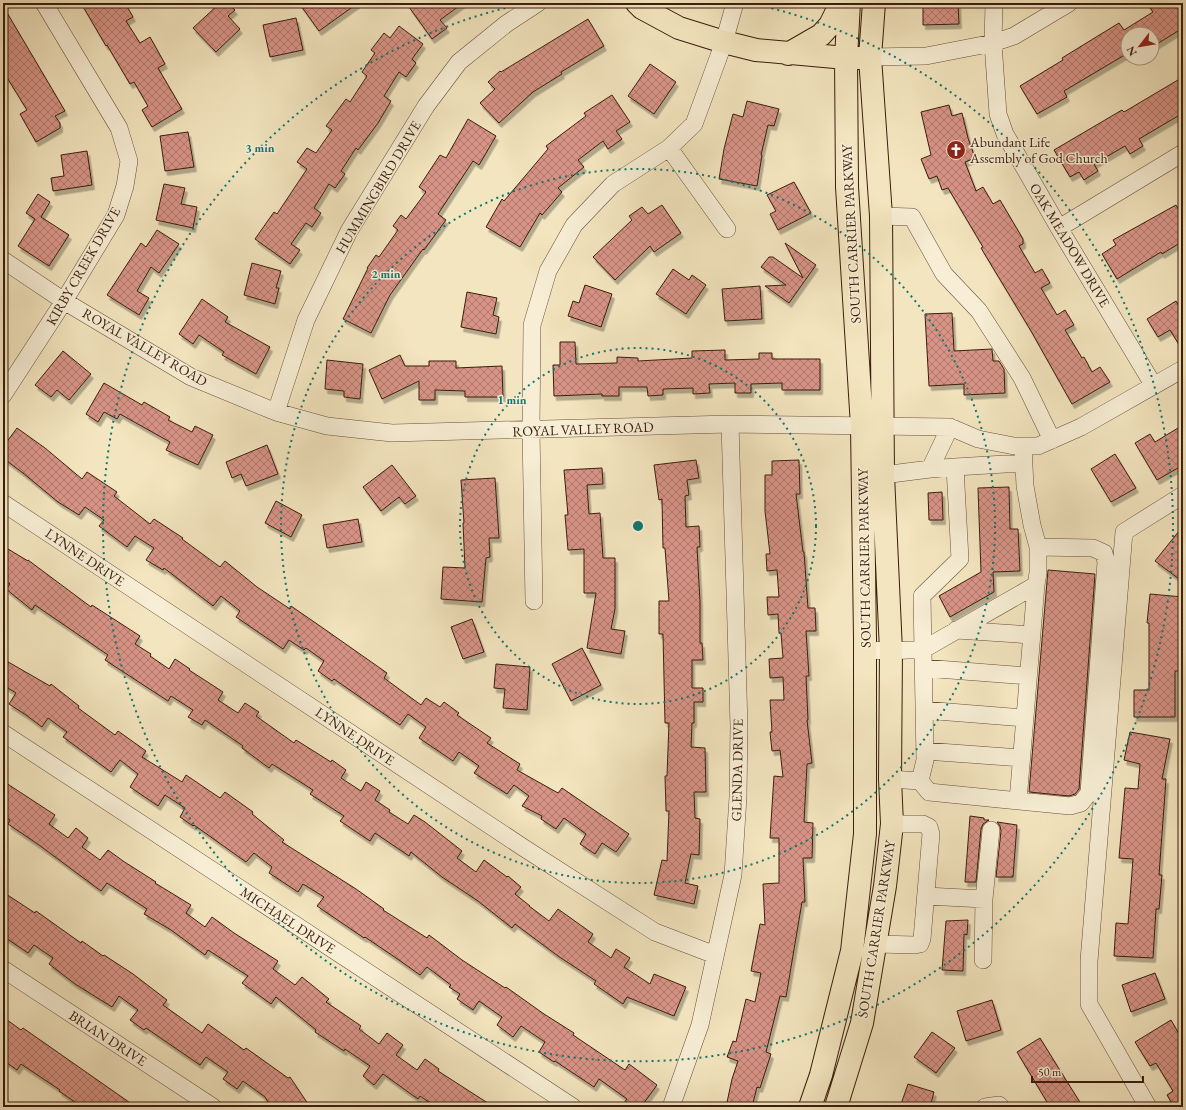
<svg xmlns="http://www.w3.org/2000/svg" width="1186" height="1110" viewBox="0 0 1186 1110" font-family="'EB Garamond',serif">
<defs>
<pattern id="building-cross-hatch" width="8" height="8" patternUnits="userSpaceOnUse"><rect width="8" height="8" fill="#d89487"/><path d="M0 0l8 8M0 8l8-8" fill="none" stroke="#b0786d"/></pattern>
<filter id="shadow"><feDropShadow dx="2.5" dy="4.5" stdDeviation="0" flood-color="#0004"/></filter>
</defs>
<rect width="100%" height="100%" fill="#f3e5bf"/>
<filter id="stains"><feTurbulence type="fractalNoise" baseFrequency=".005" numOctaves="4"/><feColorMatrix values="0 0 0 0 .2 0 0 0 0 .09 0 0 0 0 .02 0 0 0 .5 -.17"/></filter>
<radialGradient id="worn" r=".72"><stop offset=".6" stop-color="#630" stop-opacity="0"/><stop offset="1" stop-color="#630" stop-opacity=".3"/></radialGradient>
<path fill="url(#building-cross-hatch)" stroke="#3a1d0c" filter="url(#shadow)" d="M81,3H125L133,17L126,21L140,43L150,37L165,64L158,68L182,109L152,127L142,110L148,106L134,82L130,84L107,45L106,46Z
M220,3H228L235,10L228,16L240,29L216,52L193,28Z
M299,3H358L319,31Z
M415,3H463L440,20L447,28L432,39L409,7Z
M923,3H958L959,24L923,25Z
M1147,3H1183V28L1152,47V34H1128V53L1064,91L1067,97L1037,114L1020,86L1063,60L1062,58L1119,23L1124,30L1153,12Z
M3,6L65,111L55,116L60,123V128L36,142L20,114L27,110L3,71Z
M296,18L303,50L270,57L263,25Z
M588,19L604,46L561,72L562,74L533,92L499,123L480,103L495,89L488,82L500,71L501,72Z
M399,26L423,44L412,59L416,63L406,77L399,72L384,96L391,101L378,123L358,150L356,148L341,171L345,174L335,188L329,184L314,208L321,213L312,227L306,223L291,244L300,250L290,264L255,239L274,212L277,214L307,169L297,162L307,148L316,153L332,130L326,126L346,99L350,102L367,76L362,72L375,53L371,50L384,33L390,38Z
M650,64L676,82L654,114L628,96Z
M1183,77V113L1139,139L1143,146L1130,154L1125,146L1094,164L1098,171L1084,180L1079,172L1070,177L1054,150L1122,110L1124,112Z
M612,95L630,122L616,131L622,139L608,149L603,141L578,160L584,167L558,188L562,192L542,215L540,213L520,247L486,227L502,199L504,201L548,149L546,146L586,116L584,113Z
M747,101L779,109L774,126L768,125L761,155H762L757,186L719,179L724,149L733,114L743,117Z
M949,105L952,116L962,113L968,138L975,158L965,162L976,191L983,187L993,204L1000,200L1023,239V244L1019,246L1035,273L1042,269L1050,283L1041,288L1057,315L1065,310L1074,325L1065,330L1082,358L1084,357L1092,372L1100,367L1110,382L1072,404L1031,331L981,248L983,247L948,188L942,190L937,176L929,179L921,159L931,155L921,112Z
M468,119L496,136L479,165L473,161L438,214L446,220L424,250L423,249L390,295L371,333L343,319L368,268H367L376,255L379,257L398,230L393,226L401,215L406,219L426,192L419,187L440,155L446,158Z
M188,132L194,167L165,171L160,136Z
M87,151L92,185L53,191L51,178L64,176L61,155Z
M794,182L811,213L778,230L770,214L776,211L767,195Z
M164,184L185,188L181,204L197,207L193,228L156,220Z
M38,194L50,202L41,217L69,235L49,266L18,246L35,219L26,213Z
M662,205L681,233L654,252L650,246L615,280L593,257L632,220L629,216L642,207L648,214Z
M1176,205L1183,217V241L1162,254L1161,252L1117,279L1102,254L1116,245L1113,240Z
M157,230L179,244L159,273L151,267L137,291L149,298L139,315L107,295L141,243L146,247Z
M785,243L816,265L789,303L765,286L786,285L761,267L769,257H773L803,278Z
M252,263L281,271L276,288H279L275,304L244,295Z
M673,269L689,280L692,275L706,285L686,314L656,294Z
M585,285L612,294L601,327L568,316L573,301L579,303Z
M760,286L762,319L725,321L722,289Z
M467,292L497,298L493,315L499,317L496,334L461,327Z
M202,299L228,317L225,322L270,347L256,374L222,355L224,352L199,335L193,344L179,334Z
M1176,301L1183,313V351L1170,330L1158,337L1147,319Z
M952,313L954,351L992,349L993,361H999L1004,369L1005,393L964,395V384L929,386L925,314Z
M560,342H575L576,364L617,363V357L638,358V361L692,358V351L725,350V360L759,359V353H772V359H820V390H782V383L751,384V393H735V383L709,384L710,393L693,394V388L663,389V395L648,396L647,387H619V396H602V394L554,396L553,365H560Z
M63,351L91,374L69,400L57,390L51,397L35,385Z
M400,355L405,366H429V361H456V368L502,366L503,397H465V391L435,390V400H419V381L382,399L369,370Z
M327,360L363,364L360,399L344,397V391L325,389Z
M104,383L142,405L144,402L170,417L168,420L192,432L195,426L213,435L198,465L166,450L170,442L120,414L117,419L104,412L98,422L86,414Z
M1183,425V465L1157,480L1135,443L1150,434L1155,442Z
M17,428L45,448L82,479L87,472L117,492L114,496L150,524L154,519L183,538L182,539L220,567L225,561L257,587L290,609L291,606L320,626L387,673L384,678L421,705L426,698L440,707L444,702L459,713L457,715L491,738L487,743L520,764L517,770L558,793L562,788L629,834L616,852L602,843L595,854L580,844L586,834L564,818L556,829L541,819L542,816L522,806L529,796L514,785L507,794L474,773L479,766L459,752L453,761L419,738L426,727L408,714L400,725L334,679L332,681L318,671L324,661L306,648L304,650L289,640L283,649L236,617L240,611L221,596L213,606L164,568L163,570L146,560L154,548L135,536L127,547L99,526L104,520L85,507L79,515L58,502L23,473L3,458V447Z
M267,445L278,474L246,486L241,474L232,478L226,462Z
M1115,454L1136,488L1111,502L1091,469Z
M696,460L699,478L687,480L689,495L685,496L686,527L699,526L700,547H697L700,602V643H702L703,660H692V688H703V702H694V723H692L691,747L705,748L706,792H694L695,818L700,819L699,855L691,854L685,883L698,886L694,904L654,895L662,860L667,861L669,811H666L665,776H667L669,723H665L663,634H659V601H669L665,548H663L662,499L659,500L654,465Z
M799,460L800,494H796L803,552H804L808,608H815L816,631H806L809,676H806L808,720H807L812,763L807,764L804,822L813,823L812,858H803L805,902H802L786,997L780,996L766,1052L771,1054L760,1088L757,1087L752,1107H726L732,1079L738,1061L727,1057L733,1041L736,1042L746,999L755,1002L761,973L751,971L760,924L765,925L763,884L779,883V838H770L774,776L783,777L780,750L772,751L770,732H772L770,700H784L783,677L770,678L769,659L783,658L781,633H779L778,614L768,615L767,597H779L777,570L767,571L766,554H770L765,511V475H772V461Z
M392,465L416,496L405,504L399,497L381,511L363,487Z
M602,468L603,484L587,485L589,514L600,513L603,558H615V609L611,629L625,631L621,654L587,648L596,593H584V549L568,550L565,515H568L564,470Z
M495,478L499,538H489L490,557L486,558L482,602L441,599L443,567L465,568L463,523H464L461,480Z
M1009,487L1010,529H1018L1020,571L993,572L994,592L950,617L939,596L981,572L978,488Z
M942,492L943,520H929L928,493Z
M276,501L302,515L291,537L265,523Z
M358,519L362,542L327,548L323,525Z
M1183,526V582L1155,561Z
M3,546L28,561V560L91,607L92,605L140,636L135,644L151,654L150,656L169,669L175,659L190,669L189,670L223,692L218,700L238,713L245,703L259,712L256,716L294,743L296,740L331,762L332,760L346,770L341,778L361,791L366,782L380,791L375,800L390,810L389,812L408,824L414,815L425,822L462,851L457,858L476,872L484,860L507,877L508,876L521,887L515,894L530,906H529L549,921L558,909L593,934L588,942L611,958L616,949L630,958L624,967L650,984L654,974L686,987L674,1016L627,997L623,1004L594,984L596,981L558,956L515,924L512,928L478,901L442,877L411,852L409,856L375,833L370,841L340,821L344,816L310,794L313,790L272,764L269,768L242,748L243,746L205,720L202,725L188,717L193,710L171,696L168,701L105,660L108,655L35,605L32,610L6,589L10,584L3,579Z
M1048,570L1095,574L1079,789L1075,794L1069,796L1029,792Z
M1150,594L1183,597L1181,636H1183V671H1175V717H1134V690H1149V623H1147Z
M472,619L484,652L463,659L451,627Z
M582,648L601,685L571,701L552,664Z
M3,659L50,686L51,684L79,706L78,708L115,735L118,731L146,751L142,757L182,782L186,775L220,798L225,792L253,812L252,814L284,840L282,842L356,889L384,909L383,910L427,938L429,935L462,960L505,988L506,987L544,1014L574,1033L573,1035L625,1070L629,1064L657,1085L641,1107H621L627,1099L599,1079L594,1087L555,1061L554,1062L539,1052L545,1042L521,1026L513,1037L497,1025L502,1017L479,1001L473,1010L457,999L460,994L449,987L451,985L427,967L420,975L399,960L365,937L364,938L317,906L324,897L303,884L298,892L269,873L272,867L254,853L246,862L194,825L193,826L180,817L185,808L165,795L158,806L130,787L138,774L120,760L111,772L63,737L67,732L48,718L42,727L26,715L9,704L16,693L3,685Z
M496,664L530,667L527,710L503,708L505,689L494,688Z
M1130,732L1170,739L1162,779H1166L1159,875H1162L1159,909H1156L1153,958L1114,956L1116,923L1128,924L1133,859L1119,858L1125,788L1138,789L1140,764L1124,760Z
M3,781L55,815L49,824L68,838L76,828L88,838L82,847L100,860L108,850L123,861L156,882L155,883L191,905L186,913L205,927L212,917L234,933L278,961L273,969L295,985L302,977L329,999L326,1002L361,1026L359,1029L379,1044L387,1033L403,1045L396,1055L417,1070L425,1059L439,1069L438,1071L494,1107H436L420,1096L418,1099L383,1074L374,1085L363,1076L370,1066L345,1049L344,1051L315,1032L316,1030L276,997L271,1004L242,983L248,976L208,950L205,955L171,930L144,914L147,909L107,883L101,891L39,845L8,824L10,820L3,815Z
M970,816L984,818V820H989L983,824L981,829L976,882H965Z
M997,822L1017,825L1013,877H996L1001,831L1000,826Z
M3,892L35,913L36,911L81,943L82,941L103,956L104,955L133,974L167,1000L163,1005L202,1033L208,1024L244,1050L246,1048L288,1078L290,1077L310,1107H271L265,1097L243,1081L237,1089L223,1079L228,1072L206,1057L200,1065L146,1028L144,1030L130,1020L138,1010L119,996L112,1007L75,984L49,964L53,958L34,945L28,953L3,936Z
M968,920L967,935L964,934L963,971L942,970L946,921Z
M1155,973L1165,999L1131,1012L1122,985Z
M992,1000L1001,1030L966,1041L957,1011Z
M3,1017L21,1030L23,1028L136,1107H82L59,1091L60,1090L21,1064L17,1070L3,1060Z
M1171,1020L1183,1041V1107L1180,1103L1174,1107L1167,1095L1173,1091L1156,1063L1150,1066L1135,1042Z
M932,1032L955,1048L936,1073L914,1057Z
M1040,1038L1066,1080L1083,1107H1050L1017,1052Z
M908,1084L934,1092L930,1107H900Z"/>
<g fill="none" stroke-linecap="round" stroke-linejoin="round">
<defs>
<path id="minor" d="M994,3L993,43L998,114L1005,134L1059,228L1154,386
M870,57L926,56L993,43L1014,36L1069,3
M669,148L727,229
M881,216L912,217L944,274L979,311L1022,378L1052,440
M1059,228L1183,153
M3,260L64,301L191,377L276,412L327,426L392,433L730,424L950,427L978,439L1014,446H1038L1081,427L1183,369
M3,395L64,301L116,215L125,186L129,161L119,128L44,3
M276,412L306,320L349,231L426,106L459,62L506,24L538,3
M955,467L1005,464H1024
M883,475L930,469L950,427
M3,503L524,848L655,932L715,955
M534,601L531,430L532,325L548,271L574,225L613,184L669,148L694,124L724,42L735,3
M956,630L1032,635
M865,650L891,651L924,649L1036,585L1038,573V547
M924,668L1028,676
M924,710L1025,718
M3,733L573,1107
M925,751L1022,758
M890,779L920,781L929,792L1070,806L1081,803L1089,793L1106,562L1104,553L1093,548L1038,547L1032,525L1025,486L1023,446
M920,781L925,760L922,596L960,559L955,467L930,469
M1018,801L1036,585
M926,896L984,899L991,830
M876,944L915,945L920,944L922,939L931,834L929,827L923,824H892
M983,960L984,899
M3,969L213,1107
M671,1107L700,1025L733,875L738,797L739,726L730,424
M985,1107L999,1105L1001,1107
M1148,1107L1089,1004V961L1124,532L1183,495"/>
<path id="major" d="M637,3L642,8L679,28L724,42L756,50L846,58H861
M788,54L821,35L830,25L841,3
M810,1107L821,1075L852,951L865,834V639L862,426L847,187L846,58L849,3
M836,1107L862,1023L885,886L892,824L890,779L891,651L883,475L881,216L870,57L874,3"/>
</defs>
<use href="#minor" stroke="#684f39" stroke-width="18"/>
<use href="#major" stroke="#3a1d0c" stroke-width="24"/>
<use href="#minor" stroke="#f7eed5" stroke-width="17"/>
<use href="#major" stroke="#f3e5bf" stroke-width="22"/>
</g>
<g fill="none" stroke="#0f766e" stroke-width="2" stroke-dasharray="2 4">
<circle cx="638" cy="526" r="178"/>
<circle cx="638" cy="526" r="357"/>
<path d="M754 4A535 535 0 1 1 522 4"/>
</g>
<defs>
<symbol id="church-disc" viewBox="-11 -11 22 22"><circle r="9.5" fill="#8f2418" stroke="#f7eed5"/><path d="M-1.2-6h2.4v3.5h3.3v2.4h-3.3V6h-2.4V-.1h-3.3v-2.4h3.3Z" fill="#fff"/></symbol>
</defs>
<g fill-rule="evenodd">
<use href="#church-disc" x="945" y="139" width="22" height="22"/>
</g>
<g text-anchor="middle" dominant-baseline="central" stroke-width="3" stroke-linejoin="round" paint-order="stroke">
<g font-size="14" fill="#3a1d0c" stroke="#f7eed5" text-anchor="start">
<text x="970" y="142">Abundant Life<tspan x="970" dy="16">Assembly of God Church</tspan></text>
</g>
<g font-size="14" fill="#3a1d0c" stroke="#f7eed5">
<text transform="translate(378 187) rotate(-59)">HUMMINGBIRD DRIVE</text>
<text transform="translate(851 234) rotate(-93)">SOUTH CARRIER PARKWAY</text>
<text transform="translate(1070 245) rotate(59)">OAK MEADOW DRIVE</text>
<text transform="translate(83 266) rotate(-60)">KIRBY CREEK DRIVE</text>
<text transform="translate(145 347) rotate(30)">ROYAL VALLEY ROAD</text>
<text transform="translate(583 429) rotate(-2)">ROYAL VALLEY ROAD</text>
<text transform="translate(85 557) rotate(34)">LYNNE DRIVE</text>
<text transform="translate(864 558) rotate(-91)">SOUTH CARRIER PARKWAY</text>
<text transform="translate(355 736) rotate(34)">LYNNE DRIVE</text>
<text transform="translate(737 770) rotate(-89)">GLENDA DRIVE</text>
<text transform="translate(288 920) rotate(33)">MICHAEL DRIVE</text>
<text transform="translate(876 929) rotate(-81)">SOUTH CARRIER PARKWAY</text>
<text transform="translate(108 1038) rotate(33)">BRIAN DRIVE</text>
</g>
</g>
<circle cx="638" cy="526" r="6" fill="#0f766e" stroke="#f7eed5" stroke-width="2"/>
<g font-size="12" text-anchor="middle" font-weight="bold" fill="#0f766e" stroke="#f7eed5" stroke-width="3" stroke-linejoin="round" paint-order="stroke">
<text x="260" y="152">3 min</text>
<text x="386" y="278">2 min</text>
<text x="512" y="404">1 min</text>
</g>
<rect width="1186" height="1110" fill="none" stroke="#f3e5bf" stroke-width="16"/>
<rect x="4" y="4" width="1178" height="1102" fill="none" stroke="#3a1d0c" stroke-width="2"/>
<rect x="8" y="8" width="1170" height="1094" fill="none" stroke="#3a1d0c"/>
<g transform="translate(1140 46) rotate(239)"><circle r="19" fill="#f7eed5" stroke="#ab9a85"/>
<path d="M0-3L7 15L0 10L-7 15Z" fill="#8f2418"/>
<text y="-6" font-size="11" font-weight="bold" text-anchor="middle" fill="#3a1d0c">N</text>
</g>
<path d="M1032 1076v6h111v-6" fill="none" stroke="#3a1d0c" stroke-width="2"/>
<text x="1038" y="1076" font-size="12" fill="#3a1d0c" stroke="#f7eed5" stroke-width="3" paint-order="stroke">50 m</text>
<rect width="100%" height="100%" filter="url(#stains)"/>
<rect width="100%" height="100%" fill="url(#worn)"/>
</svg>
